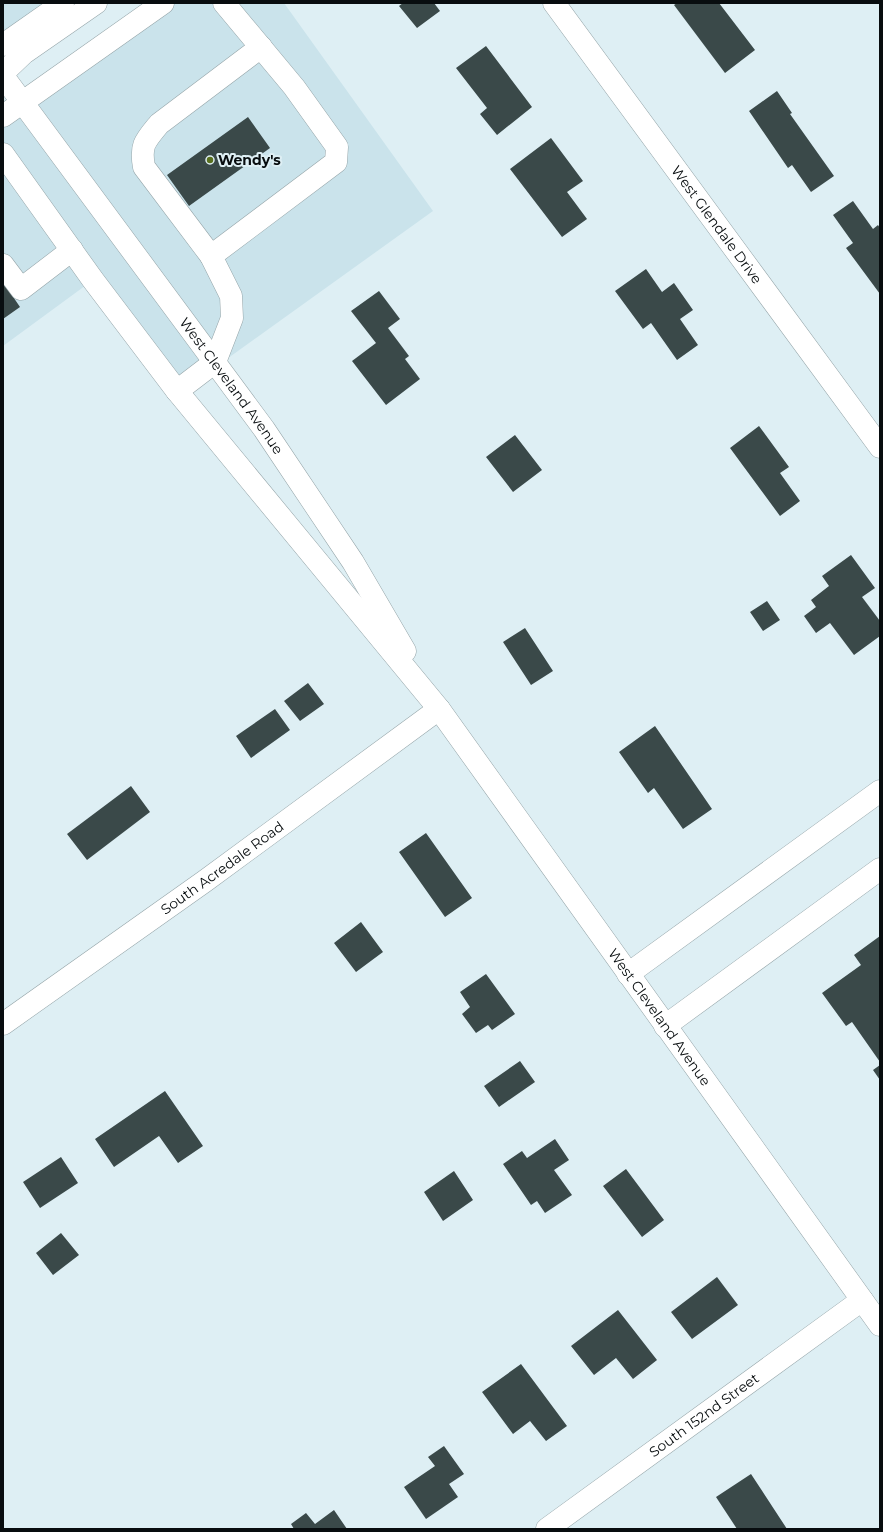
<svg xmlns="http://www.w3.org/2000/svg" width="883" height="1532" viewBox="0 0 883 1532" font-family="Montserrat,sans-serif">
<rect width="100%" height="100%" fill="#deeff4"/>
<path fill="#cae3eb" d="M3,3H63L3,45Z
M163,3H284L433,211L231,356L177,391L93,280L3,346V116Z"/>
<path fill="#3a4949" d="M403,3H434L440,11L417,28L399,6Z
M677,3H719L755,50L725,73L674,5Z
M486,46L532,107L497,135L480,114L487,108L456,68Z
M777,91L792,113L790,114L834,176L811,192L792,165L788,168L749,111Z
M248,117L270,148L189,206L167,175Z
M551,138L583,181L567,192L587,219L562,237L510,169Z
M853,201L873,229L878,225L880,228V294L846,248L853,243L833,215Z
M646,269L662,292L674,283L693,310L680,319L698,345L677,360L651,323L643,329L615,291Z
M3,282L20,307L3,319Z
M379,291L400,319L388,328L409,356L405,359L420,379L386,405L352,361L376,343L351,311Z
M759,426L789,467L780,473L800,501L780,516L730,448Z
M515,435L542,470L513,492L486,457Z
M851,555L875,588L862,597L880,621V636L854,655L830,623L816,633L804,616L816,607L811,600L829,586L822,576Z
M767,601L780,620L763,631L750,612Z
M525,628L553,671L531,685L503,642Z
M308,683L324,704L300,721L284,701Z
M275,709L290,730L251,758L236,736Z
M655,726L712,809L683,829L654,788L648,793L619,752Z
M131,786L150,812L87,860L67,834Z
M426,833L472,898L445,917L399,852Z
M361,922L383,952L356,972L334,943Z
M880,936V1062L852,1022L846,1026L822,993L861,965L854,955Z
M486,974L515,1014L492,1030L488,1025L476,1033L462,1014L470,1007L460,992Z
M520,1061L535,1082L499,1107L484,1086Z
M880,1065V1080L873,1070Z
M165,1091L203,1146L178,1163L159,1136L114,1167L95,1139Z
M555,1139L569,1160L554,1170L572,1195L545,1213L537,1201L531,1205L503,1164L522,1151L527,1158Z
M61,1157L78,1183L40,1208L23,1182Z
M626,1169L664,1220L642,1237L603,1186Z
M454,1171L473,1200L443,1221L424,1192Z
M61,1233L79,1255L53,1275L36,1253Z
M717,1277L738,1305L692,1339L671,1312Z
M618,1310L657,1360L633,1379L616,1358L594,1375L571,1346Z
M521,1364L567,1426L546,1441L530,1421L513,1434L482,1392Z
M444,1446L464,1474L449,1484L458,1497L426,1519L404,1487L435,1466L428,1457Z
M751,1474L787,1529H737L716,1497Z
M334,1510L347,1529H294L291,1524L306,1513L315,1524Z"/>
<g fill="none" stroke-linecap="round" stroke-linejoin="round">
<defs>
<g id="minor">
<path id="s1" d="M554,3L880,447"/>
<path d="M211,256L144,167C140,145 145,141 159,124L261,47"/>
<path d="M3,265L21,289L72,250"/>
<path d="M177,391L215,362L232,318L231,296L211,256L336,162L337,147L294,87L224,3"/>
<path d="M628,974L880,791"/>
<path id="s2" d="M3,1024L205,881L439,709"/>
<path d="M665,1026L880,869"/>
<path id="s3" d="M547,1529L862,1300"/>
</g>
<g id="major">
<path d="M3,45L63,3"/>
<path d="M3,73L24,53L96,3"/>
<path id="s4" d="M3,76L264,429L353,562L405,651"/>
<path d="M3,116L163,3"/>
<path id="s5" d="M3,154L93,280L177,391L439,709L880,1325"/>
</g>
</defs>
<use href="#minor" stroke="#95a5a9" stroke-width="23"/>
<use href="#major" stroke="#95a5a9" stroke-width="23"/>
<use href="#minor" stroke="#fff" stroke-width="22"/>
<use href="#major" stroke="#fff" stroke-width="22"/>
</g>
<circle fill="#597020" stroke="#deeff4" stroke-width="1.5" cx="210" cy="160" r="4"/>
<g text-anchor="middle" dominant-baseline="central" stroke-width="4" stroke-linejoin="round" paint-order="stroke">
<g font-size="14" font-weight="bold" fill="#080d0f" stroke="#deeff4" text-anchor="start">
<text x="218" y="160">Wendy's</text>
</g>
<g font-size="14" fill="#080d0f" stroke="#deeff4">
<text stroke="none"><textPath href="#s1" startOffset="275">West Glendale Drive</textPath></text>
<text stroke="none"><textPath href="#s4" startOffset="385">West Cleveland Avenue</textPath></text>
<text stroke="none"><textPath href="#s2" startOffset="269">South Acredale Road</textPath></text>
<text stroke="none"><textPath href="#s5" startOffset="1085">West Cleveland Avenue</textPath></text>
<text stroke="none"><textPath href="#s3" startOffset="194">South 152nd Street</textPath></text>
</g>
</g>
<rect width="883" height="1532" fill="none" stroke="#080d0f" stroke-width="8"/>
</svg>
